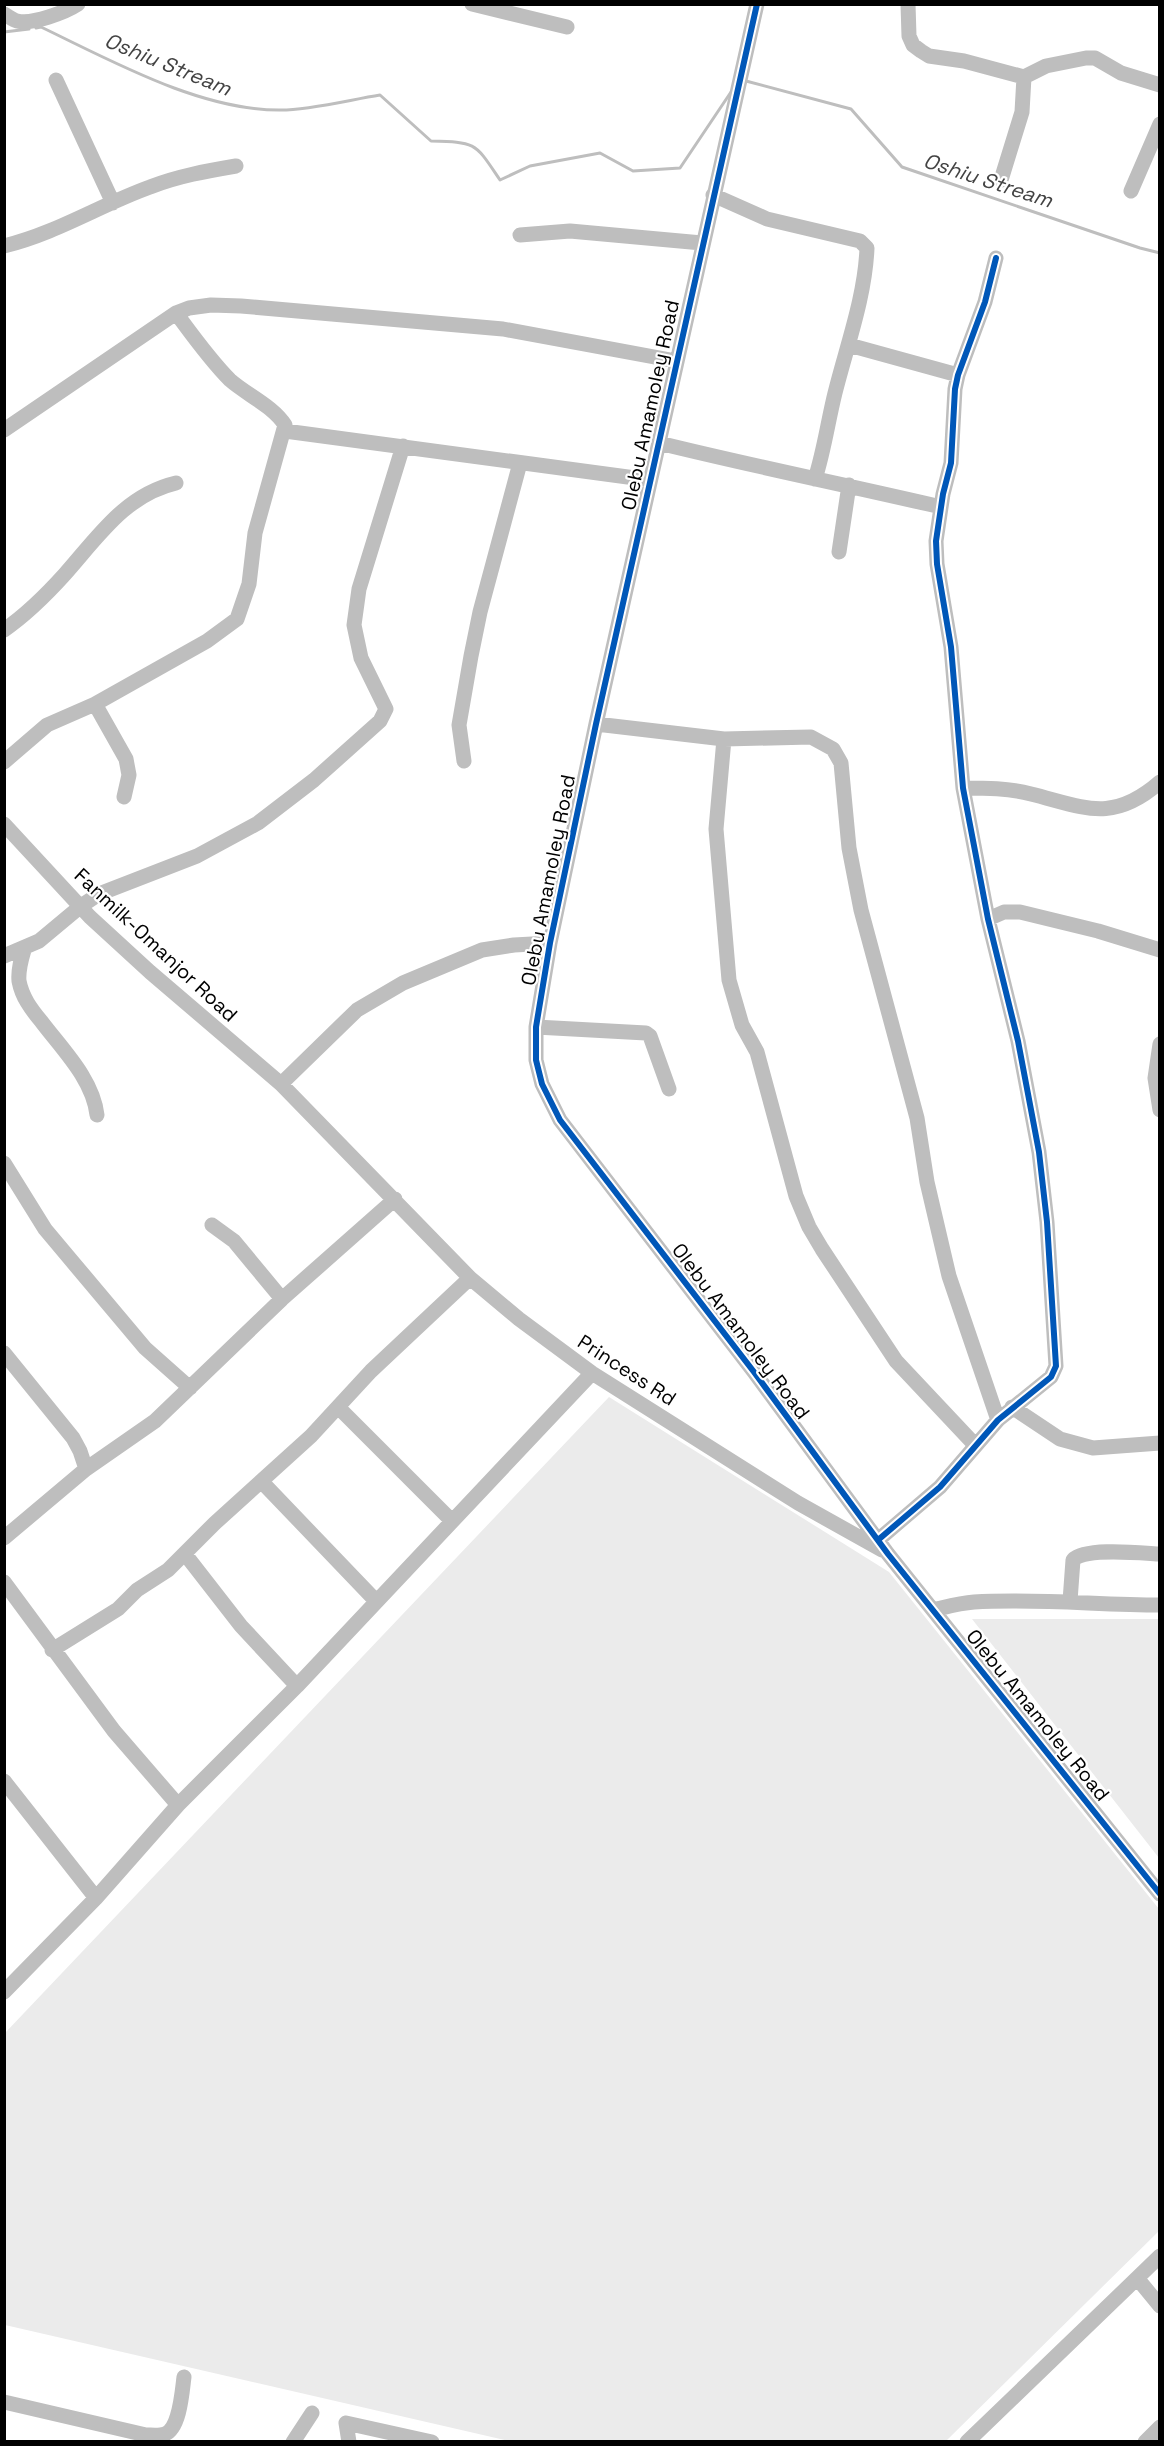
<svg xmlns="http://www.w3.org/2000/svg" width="1164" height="2446" viewBox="0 0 1164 2446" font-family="'Space Grotesk',sans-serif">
<rect width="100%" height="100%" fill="#fff"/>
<path fill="#ebebeb" d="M609,1397L889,1572L1159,1909V2231L946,2441H509L5,2325V2033Z
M972,1619H1159V1858Z"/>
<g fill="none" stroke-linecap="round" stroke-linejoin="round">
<path stroke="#bebebe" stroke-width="3" d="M36,28L41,27C112,61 201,111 281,110C310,110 349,100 380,95L431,141C477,142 475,143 500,180L530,166L600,153L633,171L680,168L731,92
M4,32L29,29
M746,81L851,109L902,167L1140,248L1160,253"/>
<path stroke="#bebebe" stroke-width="15" d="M472,4L567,27
M757,4L596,724L550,943L536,1027V1060L542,1084L560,1120L754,1372L888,1554L1160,1894
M908,4L909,36L913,45L921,51L929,56L964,61L1024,77L1046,66L1086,58H1095L1121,73L1160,85
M4,14C8,16 13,20 17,21C32,25 66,12 78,4
M56,80L113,203
M1001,180L1022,112L1024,77
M1131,191L1160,124
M713,195L767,219L860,241L867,248C865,297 847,345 835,393C828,421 824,451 815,479
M520,235L570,231L702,243
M4,246C57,233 100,205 150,187C178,176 207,171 236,166
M849,345L958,375
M4,430L176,313L189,308L211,305L241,306L503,329L676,361
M285,431L650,480
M659,443C752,466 847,485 941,507
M839,552L849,485
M4,630C27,614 47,594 65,574C98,537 125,495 176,483
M95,704L126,759L129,775L124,797
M596,724L724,739L811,737L833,749L841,763L849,848L861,910L917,1118L927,1182L949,1276L998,1420
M724,739L716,829L729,980L742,1025L757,1052L796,1196L809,1227L822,1249L896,1361L975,1445
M464,761L459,725L471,656L480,612L520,463
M4,762L47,725L95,704L207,641L237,619L249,584L255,533L285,425C273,406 247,395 230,380C210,360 193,336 176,313
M963,788C986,788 1008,788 1031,794C1084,807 1112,824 1160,782
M4,824L90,917L150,972L281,1084L470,1278L519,1319L592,1373L798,1503L882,1550
M988,919L1004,912H1020L1098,931L1160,950
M24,950C21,960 18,970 19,981C22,997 31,1009 41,1021C62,1049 93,1079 97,1115
M4,956L39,941L81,906L99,894L197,856L258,823L314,780L380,721L386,709L361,658L354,625L359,589L403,446
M536,1027L646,1033L650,1036L669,1089
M1160,1044L1155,1078L1160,1110
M281,1084L357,1010L403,983L482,950L514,945L550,943
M4,1163L45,1229L71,1260L145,1348L190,1388
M212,1225L234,1241L282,1299
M4,1353L73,1438L80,1451L86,1469
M1012,1407L1060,1439L1093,1448L1160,1443
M339,1408L452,1521
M262,1482L376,1601
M4,1538L86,1469L155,1421L282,1299L395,1199
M878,1540L940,1487L998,1420L1051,1377L1056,1366L1047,1222L1039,1152L1018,1041L988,919L963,788L951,647L937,564L936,541L943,494L951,463L955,389L958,375L985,302L996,258
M185,1554L241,1626L297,1686
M4,1582L114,1731L178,1805
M1070,1601L1073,1560C1085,1547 1141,1553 1160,1554
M933,1610C946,1607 960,1603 974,1602C1036,1598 1098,1605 1160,1605
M52,1650L118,1609L137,1590L168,1570L215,1523L311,1436L371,1371L470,1278
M4,1781L96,1898
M4,1992L96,1898L178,1805L297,1686L592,1373
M1137,2278L1160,2306
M4,2402L146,2435C151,2435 160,2436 165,2434C180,2428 182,2392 184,2377
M293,2442L312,2413
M349,2442L346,2423L432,2442
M967,2442L1160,2256
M1145,2442L1160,2427"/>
<defs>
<path id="cycleway" d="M757,4L596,724L550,943L536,1027V1060L542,1084L560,1120L754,1372L888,1554L1160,1894
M878,1540L940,1487L998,1420L1051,1377L1056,1366L1047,1222L1039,1152L1018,1041L988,919L963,788L951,647L937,564L936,541L943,494L951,463L955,389L958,375L985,302L996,258"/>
</defs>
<use href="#cycleway" stroke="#fff" stroke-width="10"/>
<use href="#cycleway" stroke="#0057b8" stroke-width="6"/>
</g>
<g text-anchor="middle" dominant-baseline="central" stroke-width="4.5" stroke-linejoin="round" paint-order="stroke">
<g font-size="20" fill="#000" stroke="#fff">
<text transform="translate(650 405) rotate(-78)">Olebu Amamoley Road</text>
<text transform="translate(548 880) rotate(-79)">Olebu Amamoley Road</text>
<text transform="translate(156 945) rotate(43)">Fanmilk-Omanjor Road</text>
<text transform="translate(741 1331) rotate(53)">Olebu Amamoley Road</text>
<text transform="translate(627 1370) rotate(33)">Princess Rd</text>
<text transform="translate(1038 1715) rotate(51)">Olebu Amamoley Road</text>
</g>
<g font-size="21" font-style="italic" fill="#434343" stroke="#fff">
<text transform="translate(168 64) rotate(22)">Oshiu Stream</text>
<text transform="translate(988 180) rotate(18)">Oshiu Stream</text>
</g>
</g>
<rect width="1164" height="2446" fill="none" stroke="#000000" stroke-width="12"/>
</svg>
